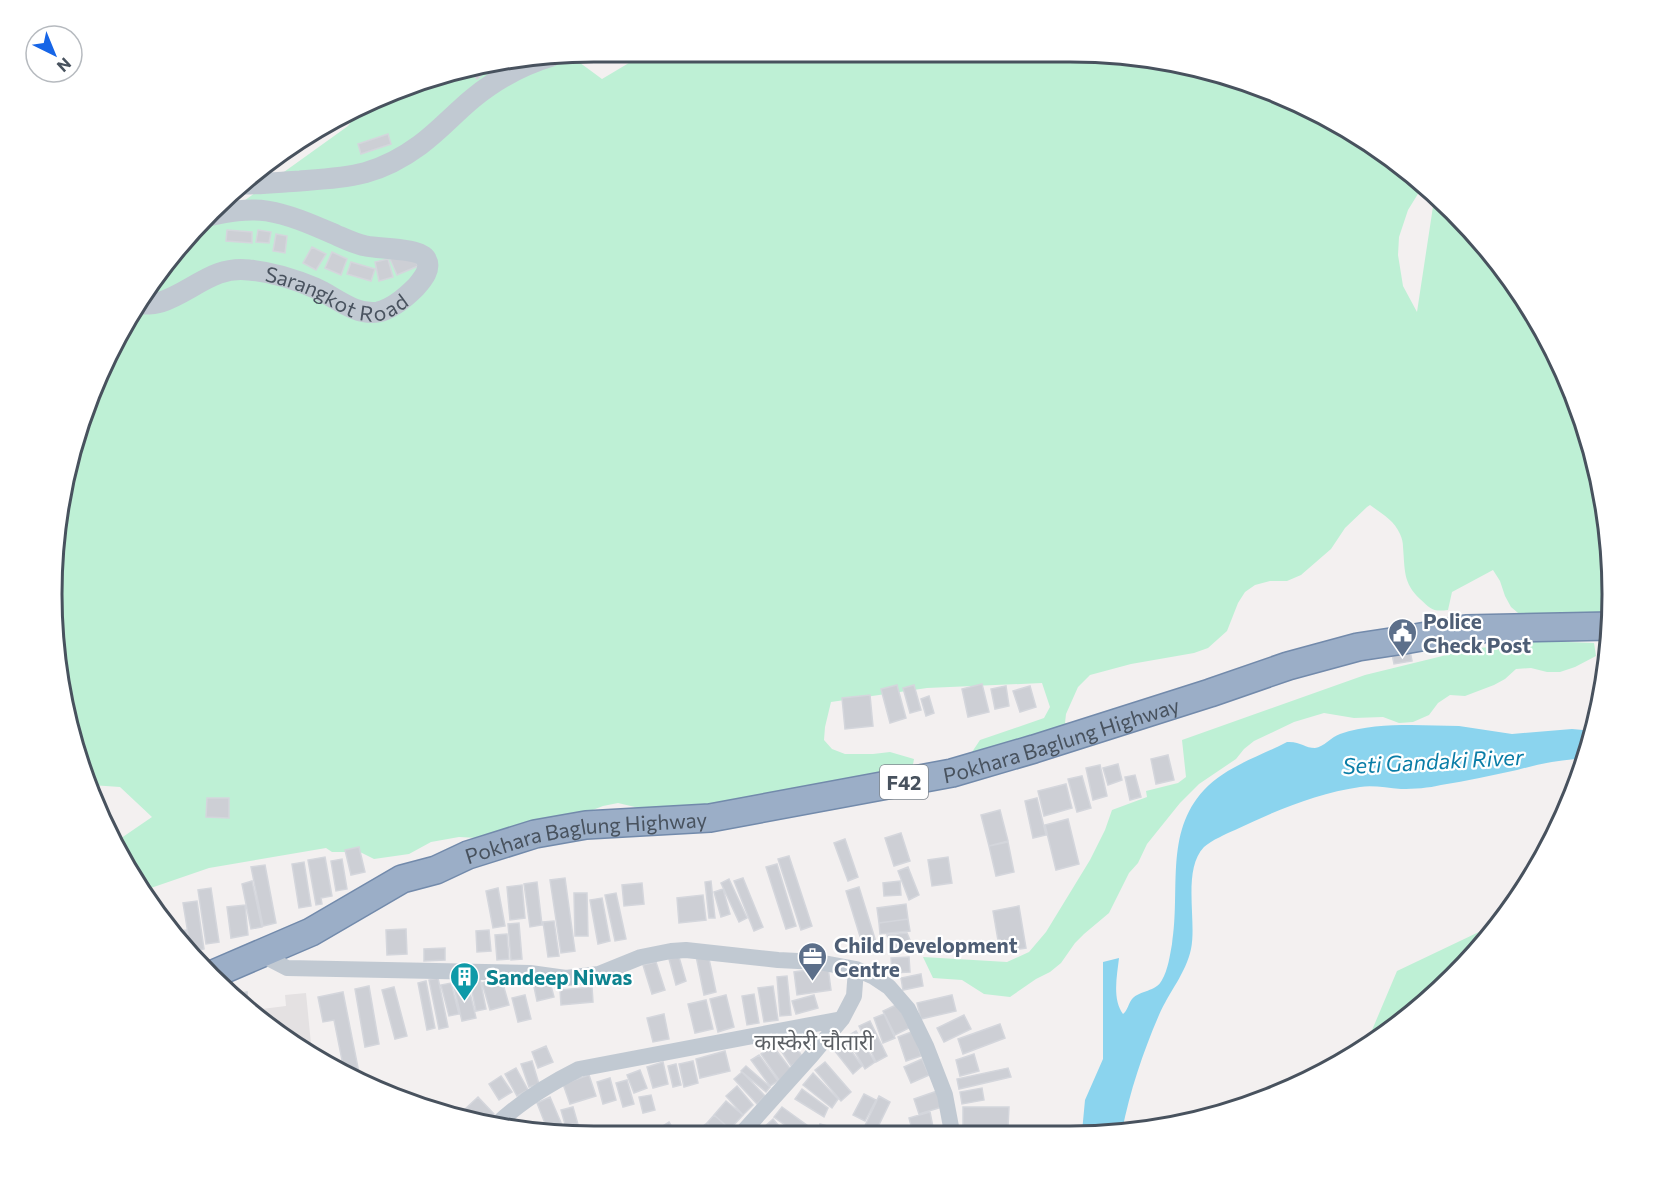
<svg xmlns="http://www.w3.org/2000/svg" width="1663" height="1187" viewBox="0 0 1663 1187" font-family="Commissioner,'Noto Sans Devanagari',sans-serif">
<rect width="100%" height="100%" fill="#f3f0f0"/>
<path fill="#e4e1e2" d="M306,993L312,1054L264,1024L262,1009L286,1006L285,995Z"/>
<path fill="#bef0d5" d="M649,51H1070L1176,61L1341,124L1421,189L1408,210L1399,237L1398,255L1403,286L1417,312L1434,200L1477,236L1539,322L1583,419L1607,522L1611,619L1524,618L1511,607L1505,596L1500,581L1493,570L1452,592L1448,610C1432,612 1431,609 1420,599C1403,583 1405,570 1403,547C1403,543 1402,538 1400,534C1394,520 1382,514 1370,505L1367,507L1345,528L1331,549L1301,575L1287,581H1270L1255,585L1245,592L1238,603L1227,631L1208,648L1194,653L1131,664L1090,675L1078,687L1066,714L1065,723L1078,724L1114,708L1125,713L992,774L939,790L938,784L969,765L972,752L980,740L1044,718L1050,707L1042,683L927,688L831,702L825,727L824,740L832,749L845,754H873L890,752L914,759L912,770L817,806L656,812L618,803L603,806L515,840L459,837L431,842L409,854L374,859L360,852H332L326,848L209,868L145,890L114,843L152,817L120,787L91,785L61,699L56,523L92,386L177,249L348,126L358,113L453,70L568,54L602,79Z
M1542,641L1594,643L1596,656L1575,667L1560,672H1547L1531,668L1516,669L1505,679L1494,685L1465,696L1450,695L1438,703L1429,715L1413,722L1399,723L1383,717L1354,718L1324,713L1294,722L1254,741L1244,749L1236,759L1199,784L1180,803L1147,844L1138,863L1129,873L1109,913L1084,934L1075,943L1061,963L1050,972L1036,979L1010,997L984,994L962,980L933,978L923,957L1007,962L1029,952L1046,932L1090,860L1105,830L1112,810L1147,797L1146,791L1178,783L1186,777L1182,740L1365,675L1471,649Z
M1502,921L1427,1001L1367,1042L1397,971Z"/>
<path fill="#8bd4ee" d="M1411,725L1459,726L1512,734L1572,729L1594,731L1584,759C1561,759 1539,764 1517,770C1492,775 1467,781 1441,785C1429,788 1414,789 1401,789C1387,788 1373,785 1360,787C1317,793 1275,811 1235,830C1226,834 1212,840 1204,847C1182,870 1197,921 1191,949C1186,973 1169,992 1159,1015C1143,1052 1130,1091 1122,1131L1082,1132L1085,1100L1103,1059V962L1119,958C1117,976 1112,999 1123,1014C1128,1010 1128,1004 1132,999C1140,990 1156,992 1162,980C1168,970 1170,955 1172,944C1181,891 1164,833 1204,790C1225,767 1260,756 1287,742C1300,741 1305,748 1315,748C1324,747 1331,737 1340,734C1363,726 1387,725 1411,725Z"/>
<path fill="#cdcfd5" stroke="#d4d6dc" stroke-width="1.5" d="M494,64L477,79L469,70L472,67Z
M388,134L391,144L361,154L358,144Z
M227,230L252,232V243L226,241Z
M258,230L271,232L269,243L256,242Z
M276,234L287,236L285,253L273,251Z
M312,247L326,254L316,270L303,263Z
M411,250L418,266L397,275L390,259Z
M332,252L347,259L341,275L325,268Z
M388,259L393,277L379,281L375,262Z
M351,262L375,269L371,281L347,274Z
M1410,651L1412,661L1394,664L1392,654Z
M982,684L989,712L968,717L962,689Z
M897,685L906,718L890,723L881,689Z
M914,685L921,710L910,713L903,688Z
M1006,686L1009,706L995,709L991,689Z
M1030,686L1036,707L1020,712L1013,691Z
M870,695L873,726L845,729L842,698Z
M929,696L934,713L926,716L921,699Z
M1168,755L1174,780L1156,784L1151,759Z
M1118,764L1122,780L1108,785L1103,768Z
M1100,765L1107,796L1093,800L1086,768Z
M1135,775L1141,797L1130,800L1125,777Z
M1082,776L1091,808L1077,812L1068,779Z
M1066,784L1072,808L1044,816L1038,791Z
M207,798H229V818L206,817Z
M1037,798L1046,835L1033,838L1025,801Z
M1000,810L1008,841L989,846L981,815Z
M1068,819L1079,864L1056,870L1045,825Z
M901,833L910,861L894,866L885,838Z
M845,839L858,877L848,881L834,843Z
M1008,842L1014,872L996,876L989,846Z
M359,847L365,872L351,875L345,850Z
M789,856L812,926L801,930L778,859Z
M325,857L332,896L321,898L322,904L316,905L308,860Z
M948,857L952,883L932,886L928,860Z
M342,859L347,889L336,891L331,861Z
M304,862L311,906L299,908L292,864Z
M777,864L796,926L786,929L766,867Z
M265,865L276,923L263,926L251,867Z
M908,867L919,895L909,900L898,871Z
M565,878L575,951L561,953L550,880Z
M743,878L763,927L754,931L734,881Z
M729,879L747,918L739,922L721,883Z
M252,881L262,927L251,929L242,884Z
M711,881L715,918H709L705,882Z
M900,881L901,895L884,896L883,883Z
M537,882L542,925L530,927L524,884Z
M642,883L644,904L624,906L622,885Z
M522,885L525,918L510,920L507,887Z
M859,887L876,942L863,946L846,891Z
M211,888L219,942L206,944L198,890Z
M498,888L505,926L493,928L486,891Z
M723,889L730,914L721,917L714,892Z
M574,893H587L588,936H575Z
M616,893L626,939L615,941L605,895Z
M703,895L706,920L679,923L677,898Z
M602,898L610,941L598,944L590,900Z
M197,901L204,949L191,952L183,903Z
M906,904L908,919L879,923L877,908Z
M245,905L248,935L231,938L227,907Z
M1019,906L1026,948L1000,952L993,911Z
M908,919L910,931L880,934L879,923Z
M554,921L559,956L548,957L543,922Z
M519,923L522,959L511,960L508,924Z
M406,929L407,954L387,955L386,930Z
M186,930L187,953L172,931Z
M489,930L491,951L477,952L476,931Z
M907,933L913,947L893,953L887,935Z
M507,934L509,959L497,960L495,935Z
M445,948V960L424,961V949Z
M708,954L716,992L704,995L696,956Z
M679,957L686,981L676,985L669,959Z
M909,957L910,972L892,973L891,958Z
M656,962L665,990L652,994L643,965Z
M828,967L831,990L797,995L794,972Z
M921,974L923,986L903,990L901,978Z
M787,976L791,1015L780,1016L777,977Z
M501,977L509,1005L490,1010L482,983Z
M438,978L448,1027L439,1029L429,980Z
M549,978L554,997L537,1001L533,982Z
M480,979L486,1009L476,1011L470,982Z
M426,981L435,1028L427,1030L418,983Z
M451,983L459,1014L449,1016L441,985Z
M468,984L476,1018L462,1021L454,987Z
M369,986L379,1044L365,1047L355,989Z
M773,986L778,1020L764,1022L758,988Z
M394,987L407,1036L395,1039L382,990Z
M592,987L593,1002L561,1005L560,990Z
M247,992L249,1011L232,995Z
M343,992L361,1083L345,1075L334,1020L323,1022L318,997Z
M754,994L759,1023L747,1025L742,996Z
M525,995L531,1019L518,1022L512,998Z
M726,995L734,1027L718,1032L710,999Z
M814,995L818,1008L796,1014L792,1001Z
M952,995L956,1011L921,1019L917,1003Z
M706,1000L713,1029L695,1033L688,1004Z
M898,1004L909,1028L895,1035L883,1011Z
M664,1014L669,1039L653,1042L647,1018Z
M884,1014L895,1038L883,1043L874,1018Z
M964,1015L971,1029L944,1042L937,1028Z
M870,1021L887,1056L876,1062L859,1026Z
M1000,1024L1005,1038L963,1054L958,1039Z
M856,1031L875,1062L865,1069L846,1037Z
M914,1031L921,1056L906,1061L898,1037Z
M789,1035L803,1058L791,1066L776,1043Z
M845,1042L862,1066L853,1074L834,1050Z
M546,1046L553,1062L538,1068L532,1052Z
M773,1046L792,1071L779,1080L761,1054Z
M725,1051L730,1071L700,1078L696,1059Z
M974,1054L979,1071L960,1076L956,1060Z
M759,1055L778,1081L770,1086L751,1060Z
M922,1059L929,1075L911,1083L904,1067Z
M532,1061L539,1084L529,1087L521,1064Z
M693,1061L698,1083L684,1087L679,1064Z
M663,1062L668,1084L653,1088L647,1067Z
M825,1062L851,1092L841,1101L815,1070Z
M676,1064L681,1085L673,1087L668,1066Z
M746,1066L770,1087L766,1092L741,1071Z
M516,1068L528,1090L517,1096L505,1074Z
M1008,1068L1011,1077L959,1089L957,1079Z
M640,1070L647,1088L634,1093L627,1075Z
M742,1072L765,1096L757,1104L734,1079Z
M813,1073L838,1099L832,1108L803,1085Z
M589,1075L596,1096L570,1104L563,1084Z
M501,1076L512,1092L499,1100L489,1084Z
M610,1078L616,1100L603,1104L597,1082Z
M627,1080L634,1104L623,1107L616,1083Z
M737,1086L753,1105L743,1115L726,1096Z
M982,1088L984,1100L962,1104L960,1092Z
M802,1089L828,1108L824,1117L795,1099Z
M937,1091L942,1107L919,1114L914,1099Z
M864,1094L876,1100L865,1121L853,1115Z
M651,1095L655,1110L643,1113L639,1097Z
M879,1096L890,1102L875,1133H865L862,1132Z
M478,1097L494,1114L485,1123L474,1121L464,1110Z
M550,1097L562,1125L548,1131L537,1103Z
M726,1101L743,1115L730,1129L714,1115Z
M573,1107L581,1135H568L561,1110Z
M782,1107L808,1126L802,1133H796L774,1117Z
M963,1107H1009L1008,1127L963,1126Z
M930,1112L933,1127L913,1133L909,1118Z
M714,1115L730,1129L726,1134H718L707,1123Z
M773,1119L785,1133L765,1134L761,1130Z
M669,1122L676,1134H657L655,1131Z
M707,1123L715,1134H699L697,1131Z
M820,1124L835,1128L834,1133H818Z"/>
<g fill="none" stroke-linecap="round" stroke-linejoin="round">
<defs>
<g id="trunk">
<path id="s2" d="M211,975L311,932L402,879L436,870L468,855L535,834L586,825L710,818L952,773L1034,749L1210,693L1288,666L1358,647L1404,640L1466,629L1611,626"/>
</g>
</defs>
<use href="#trunk" stroke="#728aab" stroke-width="30"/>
<path stroke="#c1c9d2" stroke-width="16" d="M260,954L287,968L530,973L566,978L599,974L641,957L671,951L686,950L778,960L818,962L829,964L856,969L874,977L889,987L908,1009L926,1046L945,1095L952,1132
M496,1125C520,1102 549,1084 579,1069L842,1019
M741,1134L812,1055L842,1019L854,996L856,969"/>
<g stroke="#c1c9d2" stroke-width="21">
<path d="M245,184C263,184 282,182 300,181C350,177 378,176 420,145C439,131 454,114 472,99C496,79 522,65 552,56"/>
<path id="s1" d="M143,304C149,304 155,304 161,302C192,292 214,265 249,270C272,272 294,279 315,288C334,296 355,316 378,312C392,309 406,297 416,287C422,280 432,269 426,259C420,248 379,249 366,246C355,244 345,239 336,235C313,225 291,215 267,211C247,208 227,212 208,216"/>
</g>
<use href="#trunk" stroke="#9baec7" stroke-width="27"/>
</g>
<defs>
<symbol id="civic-pin" viewBox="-11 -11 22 30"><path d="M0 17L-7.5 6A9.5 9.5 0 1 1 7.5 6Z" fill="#5c6f8a" stroke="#fff"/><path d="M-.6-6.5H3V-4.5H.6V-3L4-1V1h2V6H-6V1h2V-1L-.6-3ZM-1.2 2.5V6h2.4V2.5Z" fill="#fff"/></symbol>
<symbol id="office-pin" viewBox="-11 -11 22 30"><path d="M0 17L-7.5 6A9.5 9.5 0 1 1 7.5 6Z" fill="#5c6f8a" stroke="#fff"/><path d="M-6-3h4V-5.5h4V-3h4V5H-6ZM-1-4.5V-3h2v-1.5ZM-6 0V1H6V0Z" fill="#fff"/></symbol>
<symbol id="building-pin" viewBox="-11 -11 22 30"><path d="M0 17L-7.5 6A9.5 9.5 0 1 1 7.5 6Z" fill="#0f9aa8" stroke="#fff"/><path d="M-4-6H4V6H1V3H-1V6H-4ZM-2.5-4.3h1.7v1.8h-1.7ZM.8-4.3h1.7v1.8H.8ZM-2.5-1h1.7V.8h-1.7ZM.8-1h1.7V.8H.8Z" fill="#fff"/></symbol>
</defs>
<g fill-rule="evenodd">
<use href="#civic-pin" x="1386" y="616" width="33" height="45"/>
<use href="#office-pin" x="796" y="940" width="33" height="45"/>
<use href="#building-pin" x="448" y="960" width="33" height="45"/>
</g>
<g text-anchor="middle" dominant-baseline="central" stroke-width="4.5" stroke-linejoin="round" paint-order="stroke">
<rect fill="#fff" stroke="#7f868e" stroke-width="1.5" x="880" y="765" width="48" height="34" rx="4.5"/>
<g font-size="20" font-weight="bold" fill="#48525e">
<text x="904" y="782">F42</text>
</g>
<g font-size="21" fill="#48525e" stroke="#fff">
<text stroke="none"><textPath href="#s1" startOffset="206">Sarangkot Road</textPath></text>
<text stroke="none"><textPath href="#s2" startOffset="891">Pokhara Baglung Highway</textPath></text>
<text stroke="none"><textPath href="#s2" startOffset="405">Pokhara Baglung Highway</textPath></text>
</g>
<g font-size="21" font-weight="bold" fill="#4e5e75" stroke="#fff" text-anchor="start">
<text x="1423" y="620">Police<tspan x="1423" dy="24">Check Post</tspan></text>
<text x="834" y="944">Child Development<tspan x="834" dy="24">Centre</tspan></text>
</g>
<g font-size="21" font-weight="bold" fill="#0d838f" stroke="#fff" text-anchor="start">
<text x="486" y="976">Sandeep Niwas</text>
</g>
<g font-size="22" font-style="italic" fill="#0a7da7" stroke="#fff">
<text transform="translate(1433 761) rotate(-3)">Seti Gandaki River</text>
</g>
<g font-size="22" fill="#5c6065" stroke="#fff">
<text x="814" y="1041">कास्केरी चौतारी</text>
</g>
</g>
<path d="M0 0H1663V1187H0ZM594 62H1070A532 532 0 0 1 1602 594V594A532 532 0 0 1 1070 1126H594A532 532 0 0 1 62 594V594A532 532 0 0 1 594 62Z" fill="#fff" fill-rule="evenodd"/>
<path fill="none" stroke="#48525e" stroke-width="3" d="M594 62H1070A532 532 0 0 1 1602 594V594A532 532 0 0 1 1070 1126H594A532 532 0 0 1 62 594V594A532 532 0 0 1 594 62Z"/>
<g transform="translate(54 54) rotate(137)"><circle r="28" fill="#ffffff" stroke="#b6babf" stroke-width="1.5"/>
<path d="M0-4.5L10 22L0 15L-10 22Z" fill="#1665e7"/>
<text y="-9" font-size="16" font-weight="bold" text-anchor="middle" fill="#48525e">N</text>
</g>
</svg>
